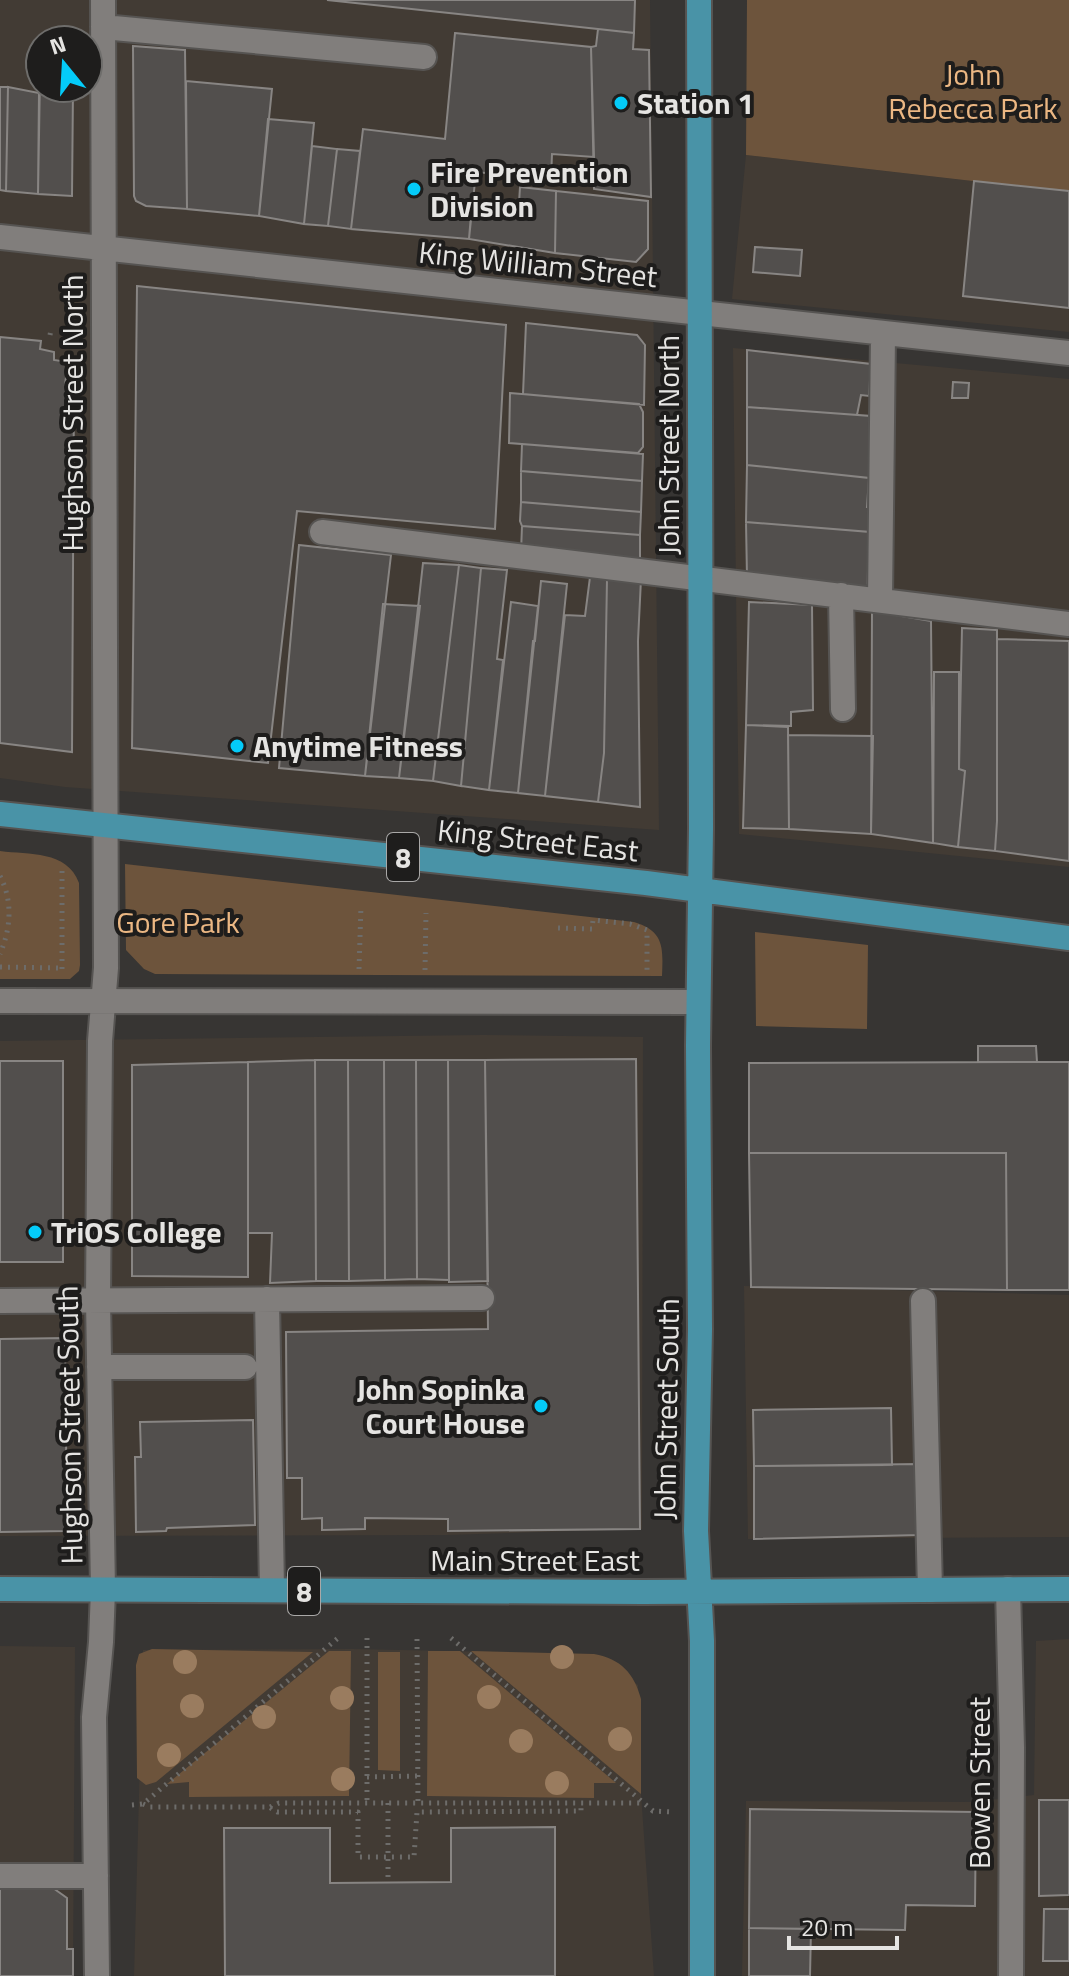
<svg xmlns="http://www.w3.org/2000/svg" width="1069" height="1976" viewBox="0 0 1069 1976" font-family="'Titillium Web',sans-serif">
<rect width="100%" height="100%" fill="#373533"/>
<path fill="#423b34" fill-rule="evenodd" d="M0,0H650L659,830L65,787L0,778ZM40,40H88V88H40Z
M746,155L1069,192V332L732,299Z
M733,348L1069,379V867L739,834Z
M483,1035L643,1037L642,1529L447,1535L0,1536V1041Z
M744,1286L1069,1295V1537L748,1539Z
M1069,1639V1976H742L746,1801L973,1802L1034,1795L1036,1641Z
M0,1646L75,1647L73,1976H0Z
M352,1649L594,1654L638,1685L641,1794L654,1976H134L143,1650Z"/>
<path fill="#6d543c" d="M747,0H1069V192L746,155Z
M0,851C29,855 67,850 79,883L80,965L79,971L70,979H0Z
M125,864L634,922C665,931 663,949 662,976L155,974L144,969L126,950Z
M755,932L868,945L867,1029L756,1026Z
M152,1649L313,1652L156,1782L146,1785L137,1778L136,1665L139,1654Z
M329,1651H351L349,1796L189,1797V1782L167,1784Z
M428,1651H460L616,1783H594V1798L427,1796Z
M471,1651L594,1654C621,1659 634,1673 641,1699V1794Z
M378,1652H400V1771L378,1770Z"/>
<path fill="#524f4d" stroke="#888583" stroke-width="2" d="M327,0H635L634,33L598,29Z
M598,29L634,33L633,49L649,50L651,197L594,189L591,47L596,46Z
M455,33L591,47L594,157L552,154L551,179L476,172L469,239L351,229L363,129L445,139Z
M133,46L185,50L187,209L146,206L136,201L134,196Z
M40,77V88H73L72,196L38,194Z
M186,81L272,89L259,216L187,209Z
M0,87H8L6,191L0,190Z
M8,87L39,93L38,194L6,191Z
M268,119L314,123L304,224L259,216Z
M312,146L337,149L328,226L304,224Z
M337,149L360,151L351,229L328,226Z
M974,181L1069,191V308L963,296Z
M520,187L556,191L555,253L469,239L471,215L518,219Z
M556,191L648,201V249L636,262L555,253Z
M755,247L802,250L800,276L753,272Z
M137,286L506,325L495,529L297,511L268,763L132,748Z
M526,323L637,335L645,345L644,405L523,394Z
M0,337L41,341L40,349L54,352V360L68,362L65,385H74L72,752L0,743Z
M747,350L871,364L869,396L861,395L857,415L747,407Z
M953,382L969,383L968,398H952Z
M510,393L639,404L643,412V447L638,453L509,443Z
M747,407L871,416L869,478L747,465Z
M522,444L643,454L642,481L521,471Z
M747,465L869,478L867,507H871L870,532L746,522Z
M521,471L642,481L641,512L521,502Z
M521,502L641,512L640,535L522,526L520,521Z
M746,522L870,532L867,590L747,577Z
M522,526L640,535V562L521,552Z
M299,545L391,555L365,776L279,768Z
M423,563L459,565L433,781L399,778Z
M459,565L481,568L461,786L433,781Z
M481,568L507,570L497,659L503,660L489,790L461,786Z
M590,577L607,579L604,753L598,802L545,796L565,615L585,616Z
M607,579H641L638,641L640,807L598,802L604,753Z
M541,581L567,584L545,796L518,793L533,641H535Z
M511,602L538,606L518,793L489,790Z
M749,602L812,605L813,710L791,712V726L746,725Z
M383,604L420,606L399,778L365,776Z
M872,611L931,621L933,843L871,834Z
M962,628L997,630V821L995,851L958,847L965,771L959,769Z
M997,639L1069,641V861L995,851L997,821Z
M934,672H959V769L965,771L958,847L933,843Z
M746,725L788,727L789,829L743,828Z
M788,735L873,736L871,834L789,829Z
M978,1046H1036L1037,1062H978Z
M636,1059L640,1529L448,1531V1519L365,1518V1529L322,1530V1518L302,1519V1478H287L286,1332L488,1329L485,1060Z
M315,1060H348L349,1281H316Z
M315,1060L316,1281L270,1283L272,1233H248V1062Z
M348,1060H384L385,1280L349,1281Z
M384,1060H416L417,1279L385,1280Z
M416,1060H448L449,1280L417,1279Z
M448,1060H485L488,1281L449,1282Z
M0,1061H63V1262H0Z
M248,1062V1277L132,1276V1065Z
M1037,1062H1069V1290H1007L1006,1153H749V1063Z
M749,1153H1006L1007,1290L751,1287Z
M65,1338L67,1531L0,1532V1339Z
M891,1408L892,1465L754,1466L753,1410Z
M253,1420L255,1525L167,1528L166,1531L136,1532L135,1457H141L140,1422Z
M919,1464L920,1535L754,1539V1466Z
M1039,1800H1069V1895L1039,1896Z
M750,1809L976,1812L975,1906L906,1905L905,1930L749,1928Z
M555,1827V1976H225L224,1828H330V1883L451,1882V1828Z
M53,1888L67,1898V1949H73V1976H0V1889Z
M1044,1909H1069V1961H1043Z
M749,1928L811,1929L810,1976H749Z"/>
<g fill="none" stroke-linecap="round" stroke-linejoin="round">
<defs>
<path id="minor" d="M103,27L424,57
M0,237L1069,353
M322,532L1069,624
M841,595L843,709
M880,600L883,334
M0,1001L698,1002
M267,1299L272,1590
M0,1301L482,1298
M923,1301L930,1590
M99,1367H245
M1008,1589L1012,1748L1011,1976
M0,1876H96
M97,1976L94,1717L101,1642L103,1590L98,1300L100,1041L106,968L103,0"/>
<path id="major" d="M699,0L701,828L698,1046L700,1329L696,1531L702,1641V1976
M0,814L646,883L1069,938
M0,1589L643,1592L1069,1589"/>
</defs>
<use href="#minor" stroke="#565452" stroke-width="28"/>
<use href="#major" stroke="#565452" stroke-width="28"/>
<path stroke="#6d6c6a" stroke-width="5" stroke-dasharray="2 6" stroke-linecap="butt" d="M50,335L51,330
M62,871V974
M0,876C13,901 11,928 0,954
M558,928L592,929L593,920L630,924L647,930V972H644
M0,967L62,968
M359,969L361,905
M425,970L426,913
M367,1638V1803
M451,1638L653,1811L673,1812
M417,1639L418,1803
M367,1777L417,1776
M388,1803V1883
M143,1804L150,1807H269L277,1812H358V1857H414L417,1812L581,1811V1803
M132,1805L143,1804L338,1638
M270,1807L279,1803H644"/>
<use href="#minor" stroke="#817e7c" stroke-width="24"/>
<use href="#major" stroke="#4993a7" stroke-width="24"/>
</g>
<g fill="#9a7c5f">
<circle cx="562" cy="1657" r="12"/>
<circle cx="185" cy="1662" r="12"/>
<circle cx="489" cy="1697" r="12"/>
<circle cx="342" cy="1698" r="12"/>
<circle cx="192" cy="1706" r="12"/>
<circle cx="264" cy="1717" r="12"/>
<circle cx="620" cy="1739" r="12"/>
<circle cx="521" cy="1741" r="12"/>
<circle cx="169" cy="1755" r="12"/>
<circle cx="343" cy="1779" r="12"/>
<circle cx="557" cy="1783" r="12"/>
</g>
<g fill="#04cbf9" stroke="#1e1d1c" stroke-width="3">
<circle cx="621" cy="103" r="8"/>
<circle cx="414" cy="189" r="8"/>
<circle cx="237" cy="746" r="8"/>
<circle cx="35" cy="1232" r="8"/>
<circle cx="541" cy="1406" r="8"/>
</g>
<g text-anchor="middle" dominant-baseline="central" stroke-width="8" stroke-linejoin="round" paint-order="stroke">
<g fill="#1e1d1c" stroke="#a9a8a7" stroke-width="2">
<rect x="387" y="833" width="32" height="48" rx="6"/>
<rect x="288" y="1567" width="32" height="48" rx="6"/>
</g>
<g font-size="28" font-weight="bold" fill="#e5e4e2">
<text x="403" y="857">8</text>
<text x="304" y="1591">8</text>
</g>
<g font-size="30" fill="#ebb783" stroke="#1e1d1c">
<text x="973" y="74">John<tspan x="973" dy="34">Rebecca Park</tspan></text>
<text x="178" y="922">Gore Park</text>
</g>
<g font-size="30" font-weight="bold" fill="#e5e4e2" stroke="#1e1d1c" text-anchor="start">
<text x="637" y="103">Station 1</text>
<text x="430" y="172">Fire Prevention<tspan x="430" dy="34">Division</tspan></text>
<text x="253" y="746">Anytime Fitness</text>
<text x="51" y="1232">TriOS College</text>
<text x="525" y="1389" text-anchor="end">John Sopinka<tspan x="525" dy="34">Court House</tspan></text>
</g>
<g font-size="30" fill="#e5e4e2" stroke="#1e1d1c">
<text transform="translate(538 264) rotate(6)">King William Street</text>
<text transform="translate(72 413) rotate(-90)">Hughson Street North</text>
<text transform="translate(668 445) rotate(-90)">John Street North</text>
<text transform="translate(538 840) rotate(6)">King Street East</text>
<text transform="translate(666 1409) rotate(-89)">John Street South</text>
<text transform="translate(69 1425) rotate(-91)">Hughson Street South</text>
<text x="535" y="1560">Main Street East</text>
<text transform="translate(979 1783) rotate(-90)">Bowen Street</text>
</g>
</g>
<g transform="translate(64 64) rotate(342)"><circle r="38" fill="#1e1d1c" stroke="#6e6d6b" stroke-width="2"/>
<path d="M0-6L14 30L0 20L-14 30Z" fill="#04cbf9"/>
<text y="-12" font-size="22" font-weight="bold" text-anchor="middle" fill="#e5e4e2">N</text>
</g>
<path d="M789 1936v12h108v-12" fill="none" stroke="#e5e4e2" stroke-width="4"/>
<text x="801" y="1936" font-size="24" fill="#e5e4e2" stroke="#1e1d1c" stroke-width="6" paint-order="stroke">20 m</text>
</svg>
